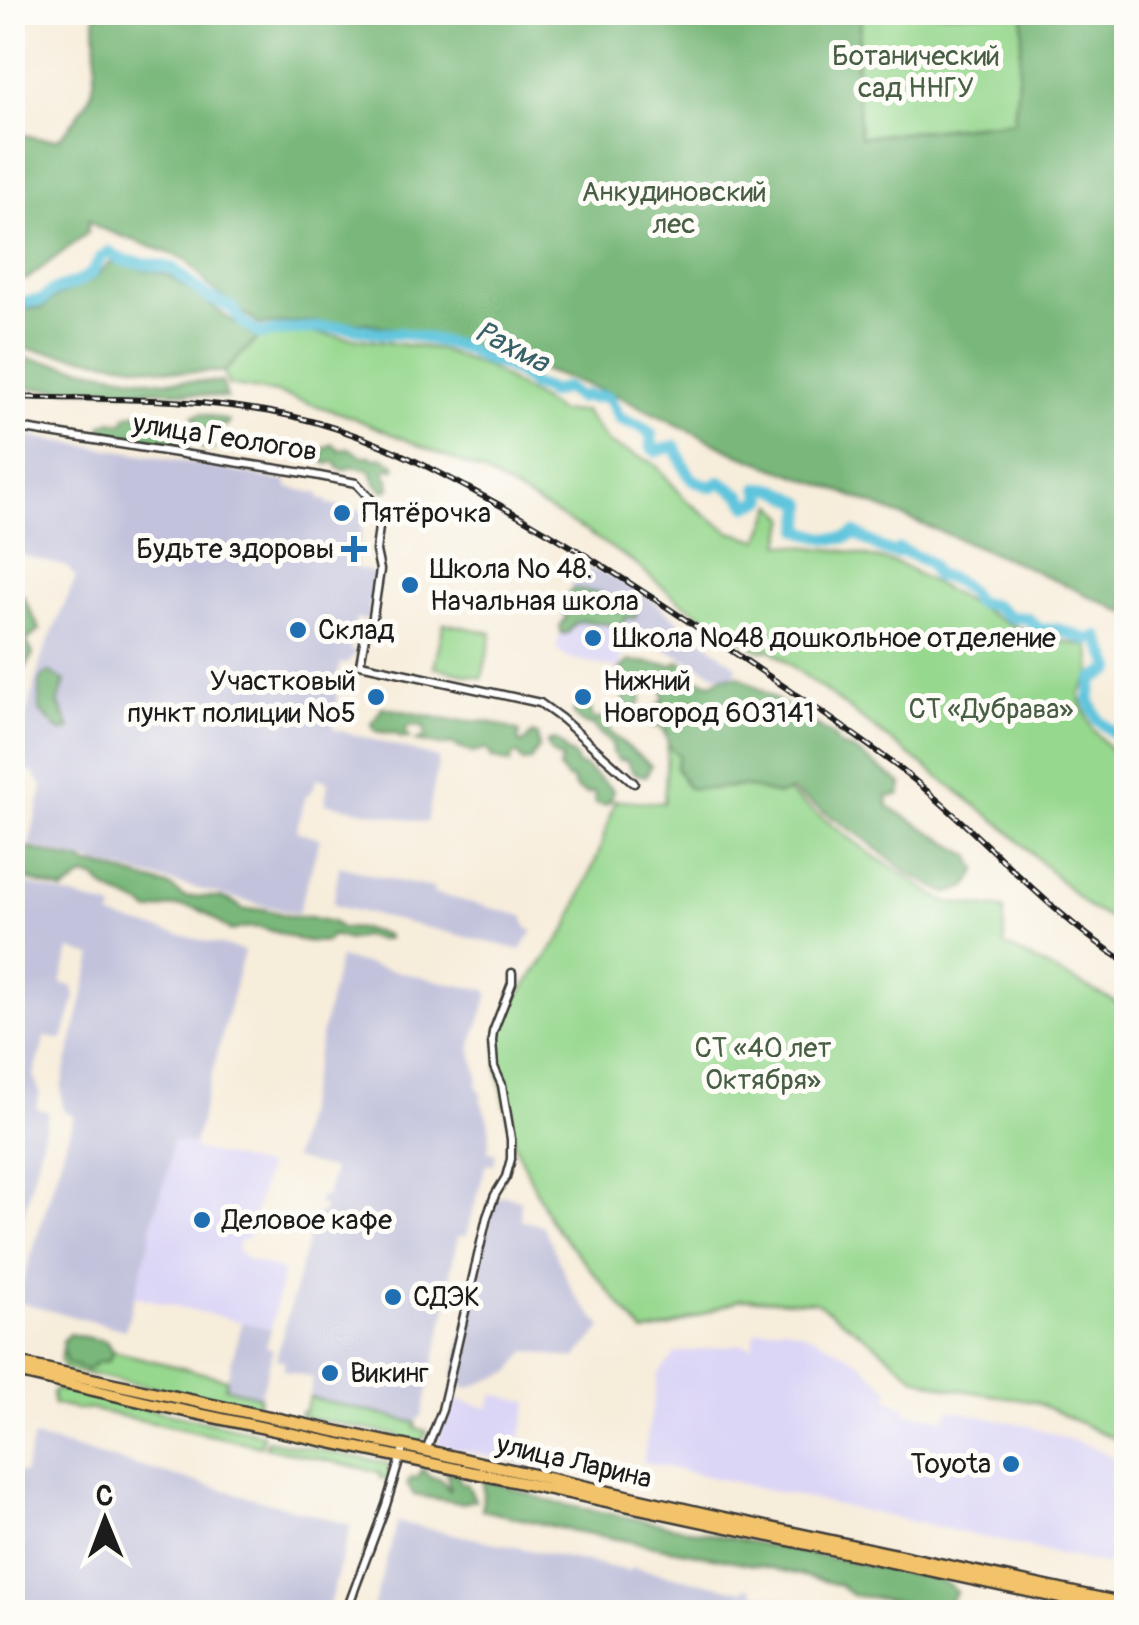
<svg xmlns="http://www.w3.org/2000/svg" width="1139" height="1625" viewBox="0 0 1139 1625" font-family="Pangolin,sans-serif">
<rect width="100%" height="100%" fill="#fdfcf7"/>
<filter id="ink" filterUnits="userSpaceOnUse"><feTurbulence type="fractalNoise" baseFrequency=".01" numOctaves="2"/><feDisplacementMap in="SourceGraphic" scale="20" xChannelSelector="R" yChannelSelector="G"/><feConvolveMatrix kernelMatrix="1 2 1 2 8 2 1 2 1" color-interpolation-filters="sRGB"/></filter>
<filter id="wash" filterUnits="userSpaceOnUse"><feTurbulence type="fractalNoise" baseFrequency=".0048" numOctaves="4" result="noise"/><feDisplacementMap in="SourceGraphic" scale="40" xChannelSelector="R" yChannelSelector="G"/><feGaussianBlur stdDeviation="2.25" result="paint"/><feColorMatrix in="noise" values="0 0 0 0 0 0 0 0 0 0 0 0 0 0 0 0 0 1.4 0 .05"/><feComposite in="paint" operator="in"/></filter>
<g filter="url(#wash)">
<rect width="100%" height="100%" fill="#f7eddb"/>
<path fill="#dcd6f6" d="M569,595L635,614L619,669L568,658L556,649Z
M172,1141L194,1144L195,1149L267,1167L250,1232L246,1240L240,1239L237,1249L247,1260L278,1268L283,1273L271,1329L134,1296L151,1236V1228L168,1166Z
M784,1326L817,1338L861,1363L890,1390L887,1397L905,1407V1412L944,1419L950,1410L1026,1425L1090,1446L1126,1463V1569L643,1462L658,1374L676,1353L740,1344L753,1347L755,1331Z
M493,1394L529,1402L520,1439L532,1467L437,1444L449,1398L489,1408Z"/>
<path fill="#c2c2dc" d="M12,434L155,456L287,482V487L320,494L319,499L327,501V504L365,511L355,568L375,573L368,620L356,619L350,650L356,652L346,664L340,663L335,689L337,697L333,729L439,758L427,823L325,803L328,781L316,778L314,788L306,796L296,831L320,838L298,914L29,846L43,788L33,773L13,766L42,656L76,578L67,567L13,553Z
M577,565L607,574L646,596L738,667L730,681L630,632L634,614L569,595Z
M339,866L395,881L434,888L433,893L523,916L527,928L533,931L521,950L333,905Z
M13,880L112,908L114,911L110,917L244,951L194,1144L172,1141L169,1166L151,1228V1236L125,1330L17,1302L74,1116L63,1110L61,1088L93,956L70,950L61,983L73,987L75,998L63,1040L45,1037L34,1076L40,1093L36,1108L49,1112L13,1259Z
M339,958L461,986L485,989L489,993L471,1048L478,1075L477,1086L482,1095L480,1098L488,1120L490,1134L488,1151L496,1154L494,1164H486L466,1236H458L446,1291L450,1294L422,1416L415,1422L309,1397L313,1378L283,1370L285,1361L276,1359L314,1216L322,1213L324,1206L318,1204L320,1196L326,1197L333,1170L293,1159Z
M504,1195L520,1200L521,1220L543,1226L574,1294L603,1327L575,1359L526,1351L511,1372L466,1389L453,1376L495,1200Z
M242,1322L271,1329L266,1347L273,1349L260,1397L225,1387Z
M33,1437L351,1525L327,1612H13V1471L24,1474Z
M397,1522L629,1571L631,1567L744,1591L746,1587L753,1588V1592L790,1600L788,1612H372Z"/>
<path fill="#97d88f" stroke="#5a7a56" stroke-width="2.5" d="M862,13H1024L1014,121L859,137L856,71Z
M305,332L438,349L489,368L560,412L584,411L609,444L654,463L687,501L730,532L759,540L774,505L787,518L781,544L846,551L899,564L1003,621L1042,637L1090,647L1092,672L1079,695L1092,728L1126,768V927L1088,907L1002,825L771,650H758L678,600L633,562L585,531L481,471L346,415L277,393L228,385L224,372L257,339Z
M444,623L492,633L482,678L434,667Z
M665,701L870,853L945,902L1004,909V945L1126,1007V1444L1035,1402L949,1388L916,1378L871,1341L816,1302L741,1299L670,1327L644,1333L550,1221L513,1140L498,1069V1035L509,1008L567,929L599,852L615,800L664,803L668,739L653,716Z
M65,1339L227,1379L225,1387L260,1397L255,1409L64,1369L60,1361Z
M57,1389L263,1434L261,1446L93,1410L74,1409L53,1404L52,1392Z
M309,1397L416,1423L415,1428L427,1431L425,1436L419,1444L399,1439L400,1436L300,1416L301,1412H305Z
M267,1440L387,1463L390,1472L388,1479L381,1478L379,1472L265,1447Z"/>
<path fill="#79b87a" stroke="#4a6a4b" stroke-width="2.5" d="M95,13H862L856,71L860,137L1014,121L1024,13H1126V613L1013,561L842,492L740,455L618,396L468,345L366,323L307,322L260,325L212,289L185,259L97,227L89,220L87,233L26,280L13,277V132L37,138L58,139C67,130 87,105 91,93C99,68 95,38 95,13Z
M111,262L169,275L257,339L224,372H182L13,347V309L42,308L56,297L93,279Z
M13,356L152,380L222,382L227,398L170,391L13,388Z
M138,412L148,417H172L180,431L196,433L202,428L193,416L201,413L229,421L228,425L211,428L210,434L217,443L212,449H203L202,440L197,439L190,445L143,441L103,432L101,426L111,421L123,423L126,416Z
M333,444L340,450L349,448L362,456H370L375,459L381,457L395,464V469L386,468L385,473L389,479L390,489L384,491L375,482L370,470L353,466L344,470L338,468L336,462L327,464L322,460L324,448Z
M13,585L23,596L40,630L26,641L33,654L25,669L13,672Z
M573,589L601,593L602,601L611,604L618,611L625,606L634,607L637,616L632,619L625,617V622L618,626L584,621L575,623L568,633L562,634L560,626L566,618L563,609L567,605L568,593Z
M629,661L673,665L679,661L689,667L695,679L712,683L722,677L739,676L833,736L840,746L854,750L902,784L900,795L887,797L888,806L970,856L977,870L967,887L948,894L909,874L862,837L792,791L778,795L743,786L710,789L688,788L676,768L679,755C666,748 666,737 666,724L653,727L649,717L664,698L663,686L652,681L640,692L642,701L634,709L624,702L623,687L615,681L620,669Z
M49,672L65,681L58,702L70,729L61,732L39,710L40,679Z
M578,705L591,709V716L596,720L602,718L610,726L609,731C622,744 637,753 651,766L646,776C635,775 630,771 627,761L618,760L612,752V744L597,731L594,726C584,724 576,722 573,711Z
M382,707L448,720L490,722L520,732L518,741L522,744L533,733L537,735L539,748L530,761L523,762L517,754L512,757L510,763L492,758L487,749L472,753L451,744L442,746L416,741L426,736L423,726L412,725L405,729L409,738H402L396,734L376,731L372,724Z
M554,740L564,747L565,752C573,753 576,758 577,765L585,767L613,790L611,801L604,805L595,803L594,792L587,794L576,789L572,779H567L559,768L562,759C553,756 548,751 547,742Z
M28,848L83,862L87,866L97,865L171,887L184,897C205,897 228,893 243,910L263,909L293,917H309L332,922L341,928L362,929L385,934L388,938L379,940L362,936L349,940L332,935L326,942C318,941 308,942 300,940C275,933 258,921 232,931C221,926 215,918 205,913C188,903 168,906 150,912C132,895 110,899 95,878L84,876L63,891L13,875V849Z
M69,1334L106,1341L112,1351L109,1361L98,1362L87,1370L66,1363L62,1341Z
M422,1469L431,1477L441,1479L450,1491L447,1471L457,1473L461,1483L467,1484L475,1500L461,1503L414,1495L407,1484L411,1477L416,1479Z
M484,1479L556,1503L936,1579L951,1586L956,1592L950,1601L953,1610L950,1612H937L901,1602L852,1595L839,1585L776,1569L564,1529L482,1510Z"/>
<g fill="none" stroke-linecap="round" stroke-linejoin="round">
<path stroke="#5fc5dd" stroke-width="12" d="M12,304L43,300L52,291L78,282L92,273L101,258L109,252L121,260L172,268L206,296L232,308L243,323L260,334C289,329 315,327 343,327C362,328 383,336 401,333C422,338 444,341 464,348C472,350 478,357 485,359C504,365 521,370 533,386L547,389L549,393L565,388L579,398L587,395L591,398L598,396L609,398L620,419L641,426L651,434L652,448L656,451L675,446C680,456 686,476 696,481C701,484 707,484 711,487L720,482L741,495L748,506L764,499L759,488L777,489L804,504L801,530C817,537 840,544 855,533L886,551L897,553L899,549L930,563L936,576C955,577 966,586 976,602L994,606L1010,617L1027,618L1040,630L1057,629L1088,640L1098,636L1112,669L1093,680L1089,699L1098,720L1126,743"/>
</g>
</g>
<g filter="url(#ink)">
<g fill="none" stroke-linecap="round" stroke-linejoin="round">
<defs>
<path id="minor" d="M12,427L304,473L356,483L376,505L379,527L376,551L380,570L372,623L365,637L360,664L540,703L562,719L634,783
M426,1451L442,1410L487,1217L495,1195L506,1177L511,1159V1139L502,1085L494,1067L492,1041L493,1032L512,983V973
M346,1612L386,1505L404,1445"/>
<path id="primary" d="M12,1362L428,1451L719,1517L1126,1604
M12,1371L157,1405L1126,1612"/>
</defs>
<use href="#minor" stroke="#3d3b39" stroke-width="11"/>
<use href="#primary" stroke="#3d3b39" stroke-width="15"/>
<use href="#minor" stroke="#fff" stroke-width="6"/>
<use href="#primary" stroke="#f2c36a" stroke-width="10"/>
<defs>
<path id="rail" d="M12,397C106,400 199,396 291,416C358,431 419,461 479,494C564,539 644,591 723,645C783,686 845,726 903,771C980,831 1043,910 1126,962"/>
</defs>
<use href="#rail" stroke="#1c1c1c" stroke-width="6"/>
<use href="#rail" stroke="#fdfcf7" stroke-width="2.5" stroke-dasharray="8" stroke-linecap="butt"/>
</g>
</g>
<g fill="#1f6fb2" stroke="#fdfcf7" stroke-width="4">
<circle cx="342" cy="513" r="10"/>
<path d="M349 534h10v10h10v10h-10v10h-10v-10h-10v-10h10z"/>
<circle cx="410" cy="585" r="10"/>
<circle cx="298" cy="630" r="10"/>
<circle cx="593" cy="638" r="10"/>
<circle cx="376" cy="697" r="10"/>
<circle cx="583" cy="697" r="10"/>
<circle cx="202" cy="1220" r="10"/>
<circle cx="393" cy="1297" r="10"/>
<circle cx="330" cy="1373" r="10"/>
<circle cx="1011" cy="1464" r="10"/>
</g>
<g text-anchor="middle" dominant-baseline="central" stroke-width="10" stroke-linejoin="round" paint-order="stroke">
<g font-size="28" fill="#475e44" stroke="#fdfcf7">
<text x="916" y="56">Ботанический<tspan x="916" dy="32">сад ННГУ</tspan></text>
<text x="674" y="192">Анкудиновский<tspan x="674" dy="32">лес</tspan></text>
<text x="991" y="709">СТ «Дубрава»</text>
<text x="763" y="1048">СТ «40 лет<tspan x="763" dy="32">Октября»</tspan></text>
</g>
<g font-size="28" fill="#1c1c1c" stroke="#fdfcf7">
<text transform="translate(225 438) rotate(9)">улица Геологов</text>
<text transform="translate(574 1462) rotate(13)">улица Ларина</text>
</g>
<g font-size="28" fill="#1c1c1c" stroke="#fdfcf7" text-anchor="start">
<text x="362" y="513">Пятёрочка</text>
<text x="334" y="549" text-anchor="end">Будьте здоровы</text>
<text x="430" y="569">Школа № 48.<tspan x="430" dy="32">Начальная школа</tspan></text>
<text x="318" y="630">Склад</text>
<text x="613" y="638">Школа №48 дошкольное отделение</text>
<text x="356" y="681" text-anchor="end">Участковый<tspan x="356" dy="32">пункт полиции №5</tspan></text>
<text x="603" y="681">Нижний<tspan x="603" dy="32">Новгород 603141</tspan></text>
<text x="222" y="1220">Деловое кафе</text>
<text x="413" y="1297">СДЭК</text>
<text x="350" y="1373">Викинг</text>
<text x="991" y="1464" text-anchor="end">Toyota</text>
</g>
<g font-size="30" font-style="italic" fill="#376069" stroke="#fdfcf7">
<text transform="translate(512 347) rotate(27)">Рахма</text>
</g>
</g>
<rect width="1139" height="1625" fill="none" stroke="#fdfcf7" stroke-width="50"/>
<g transform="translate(105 1520) rotate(359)" stroke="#fdfcf7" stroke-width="8" paint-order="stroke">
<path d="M0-8L18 38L0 25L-18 38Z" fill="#1c1c1c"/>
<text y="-15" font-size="28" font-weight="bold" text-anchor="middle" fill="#1c1c1c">С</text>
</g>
</svg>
